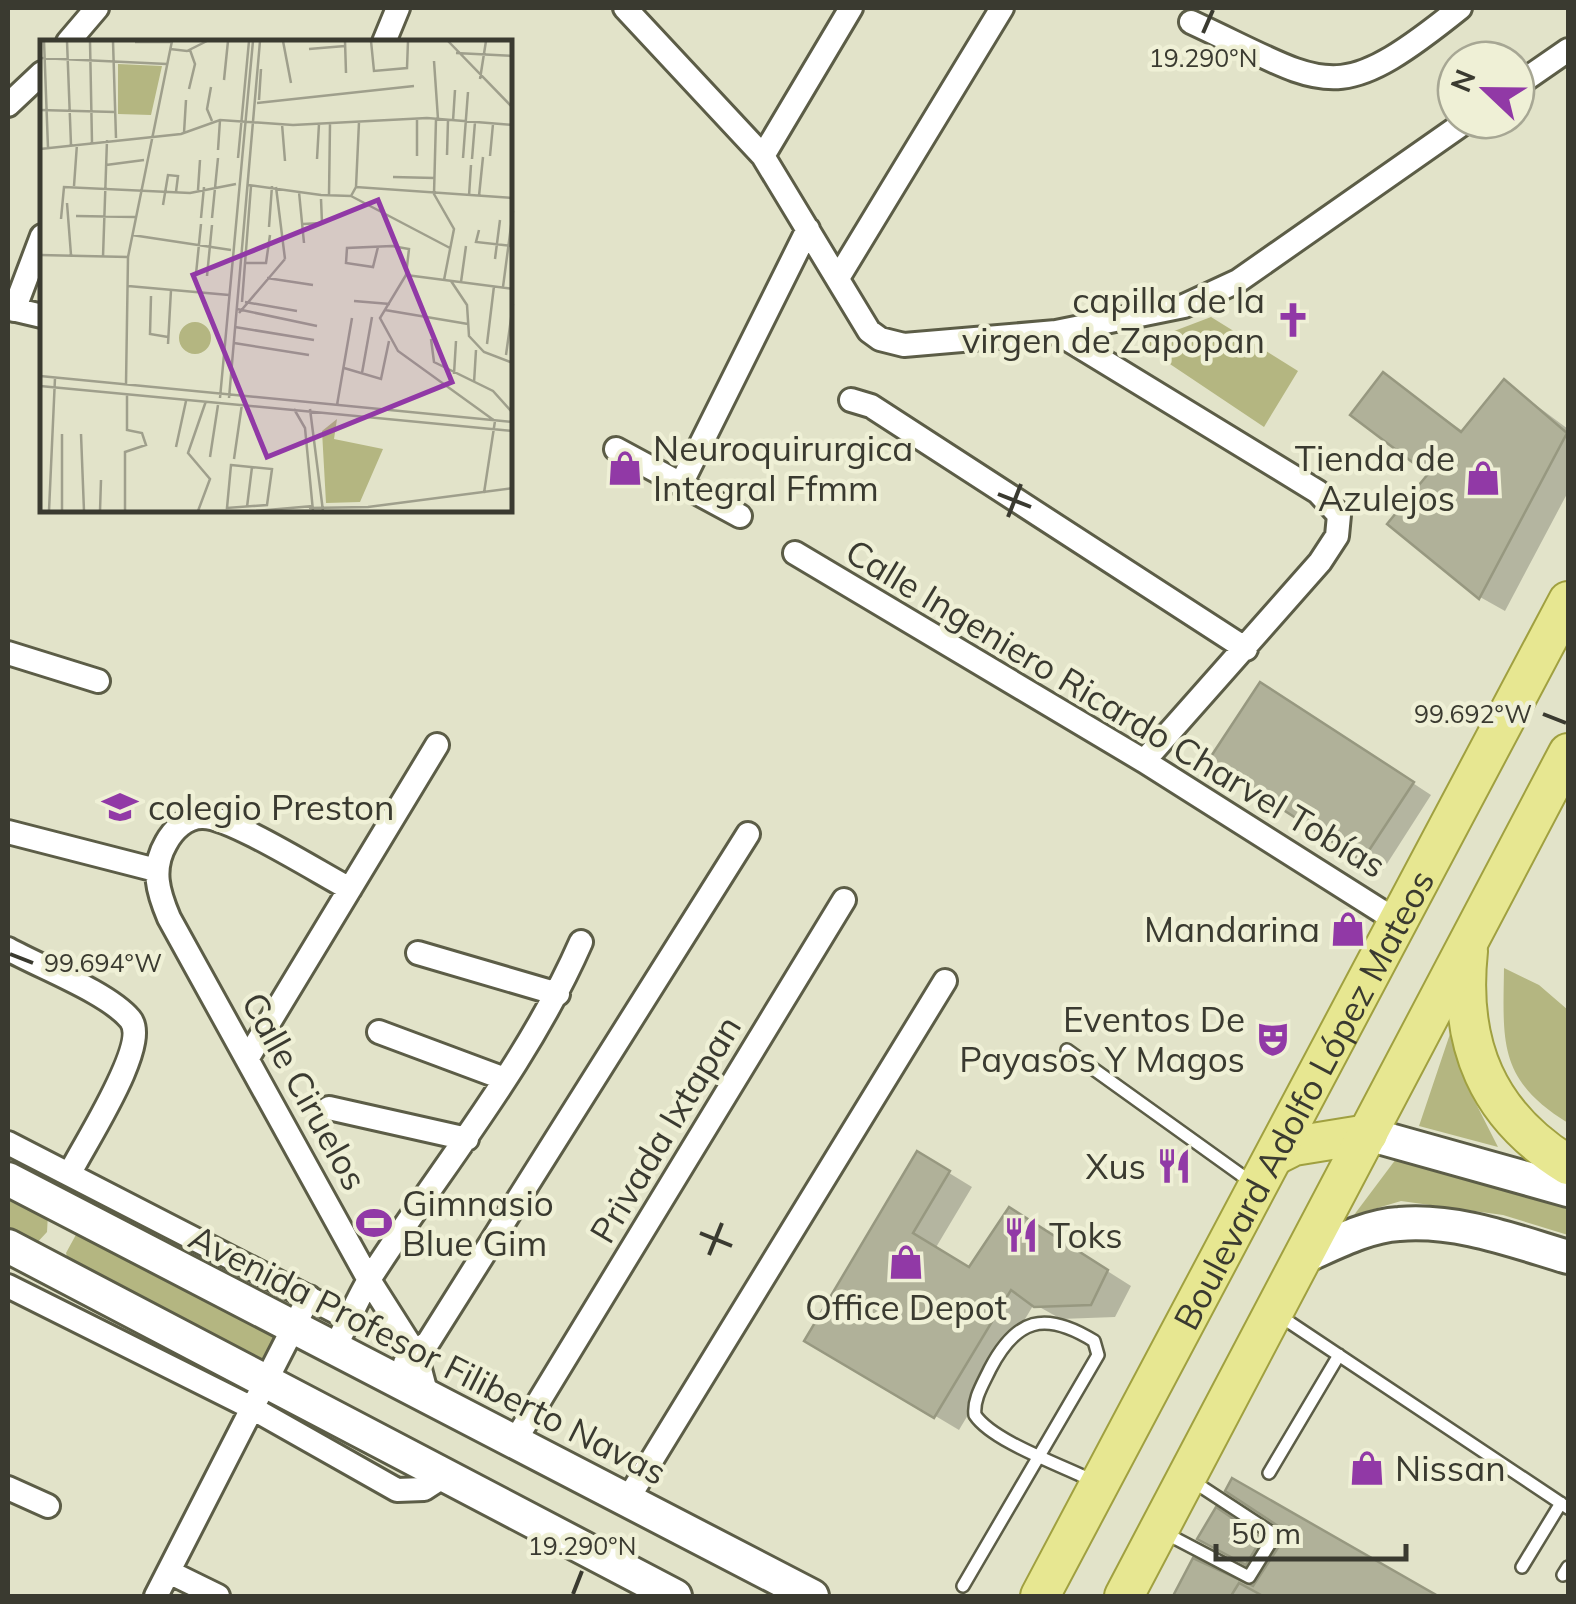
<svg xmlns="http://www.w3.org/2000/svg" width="1576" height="1604" viewBox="0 0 1576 1604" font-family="Mulish,sans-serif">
<rect width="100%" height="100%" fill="#e2e3c9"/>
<path fill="#b4b681" d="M1211,317L1298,371L1264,427L1140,344Z
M1504,968L1539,985L1568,1010V1123C1498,1080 1503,1042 1504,968Z
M1452,1028L1466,1084L1498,1147L1419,1126Z
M1396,1159L1568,1206V1235L1503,1215L1401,1201L1354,1215Z
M8,1193L48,1214L47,1232L33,1247L8,1234Z
M78,1231L279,1328L275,1348L263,1362L69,1264L66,1253Z"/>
<path fill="#0003" d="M1383,375L1464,432L1505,382L1568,429V492L1505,611L1480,597L1391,523L1431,473Z
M1280,696L1431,795L1383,870L1212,760Z
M918,1154L972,1187L935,1249L970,1270L1033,1224L1131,1286L1115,1317L1061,1319L1034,1304L959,1430L808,1340Z
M1233,1482L1433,1596H1176L1194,1562L1251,1589L1263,1572L1226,1553L1242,1525L1279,1550L1286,1541L1283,1526Z"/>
<path fill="#b0b199" stroke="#979880" stroke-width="2.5" d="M1383,372L1461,432L1504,379L1567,433L1479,599L1387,524L1428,474L1350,415Z
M1260,682L1414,782L1362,861L1208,761Z
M917,1151L950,1171L913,1233L969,1267L1009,1207L1108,1270L1091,1305L1034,1307L1011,1290L934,1418L804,1341Z
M1232,1478L1438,1596H1263L1239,1583L1231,1596H1173L1193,1558L1253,1586L1283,1540L1281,1528L1225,1491Z
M1216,1507L1262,1538L1246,1565L1197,1539Z"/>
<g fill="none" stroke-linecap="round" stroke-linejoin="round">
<defs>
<path id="lane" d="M1067,1050L1251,1182
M1277,1314L1568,1508
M1269,1473L1339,1355
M1163,1532L1249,1577L1275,1535L1191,1480
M1522,1567L1561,1503
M1563,1575L1568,1567
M963,1586L1098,1355L1094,1341C1044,1310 1016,1319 990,1369C983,1384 973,1399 975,1415C993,1442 1064,1466 1095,1482"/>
<path id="street" d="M625,8L763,156L869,331L880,339L904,345L1056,332L1184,306L1238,281L1468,120
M1191,22C1329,86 1333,110 1460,8
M68,42L97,8
M384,42L398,8
M1516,86L1568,50
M8,105L42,73
M763,156L851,8
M838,278L1002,8
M8,308L42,316
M14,310L42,236
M1056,332L1318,492L1339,515L1337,536L1320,562L1144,761
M851,400L871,406L1246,649
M616,449L740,516
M681,484L808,229
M795,553L1144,761L1400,923
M8,653L98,681
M8,832L156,870
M350,889C321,874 230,816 202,817C186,817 173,830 166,843C151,869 158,892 169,918L369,1280L416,1354L427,1396
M8,949C40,967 107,992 130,1019C151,1044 84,1144 70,1173
M418,953L558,994
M379,1032L505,1079
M247,1059L437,745
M329,1108L467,1139
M8,1143L350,1319
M8,1286L252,1408L397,1490L424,1489L444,1476
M333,1350C347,1326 357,1298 372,1275C443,1165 528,1063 581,942
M405,1363L429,1341L748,834
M513,1444L844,900
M8,1488L48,1506
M626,1502L945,981
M169,1572L218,1596
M156,1596L309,1297"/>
<path id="secondary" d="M1368,1134L1568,1190
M8,1179L812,1596
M8,1246L675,1596
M1303,1257C1333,1244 1366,1226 1399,1224C1457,1219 1514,1241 1568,1257"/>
<g id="primary">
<path d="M1468,951C1458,1044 1487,1115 1568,1165"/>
<path d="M1276,1155L1294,1146L1368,1134"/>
<path id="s1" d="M1040,1596L1568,601"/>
<path d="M1124,1596L1568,753"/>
</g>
</defs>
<use href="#lane" stroke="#5c5d47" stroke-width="16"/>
<use href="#street" stroke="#5c5d47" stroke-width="28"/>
<use href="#secondary" stroke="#5c5d47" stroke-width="38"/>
<use href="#primary" stroke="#a0a040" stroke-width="42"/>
<use href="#lane" stroke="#fff" stroke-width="11"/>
<use href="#street" stroke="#fff" stroke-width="22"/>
<use href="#secondary" stroke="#fff" stroke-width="32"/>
<use href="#primary" stroke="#e7e791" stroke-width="38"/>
</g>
<path fill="none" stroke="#3a3a30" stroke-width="4" d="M1203,33L1213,10M998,494L1031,507M1008,517L1021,484M1543,714L1566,723M10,954L33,963M700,1233L732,1246M709,1255L722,1223M573,1594L582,1571"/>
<defs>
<symbol id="church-bare" viewBox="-9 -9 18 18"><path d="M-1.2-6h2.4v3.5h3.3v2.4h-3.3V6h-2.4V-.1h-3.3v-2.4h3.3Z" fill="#9139a6" stroke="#eff0d6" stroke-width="2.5" paint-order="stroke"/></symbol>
<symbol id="shop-bare" viewBox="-9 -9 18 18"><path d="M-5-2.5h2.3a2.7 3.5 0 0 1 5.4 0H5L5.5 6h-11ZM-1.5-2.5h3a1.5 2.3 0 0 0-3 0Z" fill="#9139a6" stroke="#eff0d6" stroke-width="2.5" paint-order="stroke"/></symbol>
<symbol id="school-bare" viewBox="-9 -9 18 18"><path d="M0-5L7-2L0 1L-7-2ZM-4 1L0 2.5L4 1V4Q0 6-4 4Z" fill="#9139a6" stroke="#eff0d6" stroke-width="2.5" paint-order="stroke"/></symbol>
<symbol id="theatre-bare" viewBox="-9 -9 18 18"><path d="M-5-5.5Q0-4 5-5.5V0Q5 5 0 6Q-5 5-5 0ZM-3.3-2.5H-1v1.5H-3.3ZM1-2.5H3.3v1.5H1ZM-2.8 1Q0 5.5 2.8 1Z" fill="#9139a6" stroke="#eff0d6" stroke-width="2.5" paint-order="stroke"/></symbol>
<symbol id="restaurant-bare" viewBox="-9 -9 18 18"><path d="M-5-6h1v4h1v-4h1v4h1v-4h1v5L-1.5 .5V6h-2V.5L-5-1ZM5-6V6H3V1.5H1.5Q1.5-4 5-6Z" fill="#9139a6" stroke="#eff0d6" stroke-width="2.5" paint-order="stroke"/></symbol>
<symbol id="stadium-bare" viewBox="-9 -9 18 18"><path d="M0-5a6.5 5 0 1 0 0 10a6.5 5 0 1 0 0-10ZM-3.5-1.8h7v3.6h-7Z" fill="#9139a6" stroke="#eff0d6" stroke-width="2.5" paint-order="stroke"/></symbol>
</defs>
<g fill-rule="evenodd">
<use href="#church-bare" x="1268" y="295" width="50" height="50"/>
<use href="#shop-bare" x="600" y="443" width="50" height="50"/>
<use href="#shop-bare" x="1458" y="453" width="50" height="50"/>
<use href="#school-bare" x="95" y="782" width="50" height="50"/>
<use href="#shop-bare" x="1323" y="904" width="50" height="50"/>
<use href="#theatre-bare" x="1248" y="1014" width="50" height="50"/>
<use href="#restaurant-bare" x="1149" y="1141" width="50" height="50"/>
<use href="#stadium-bare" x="349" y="1198" width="50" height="50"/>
<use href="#restaurant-bare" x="996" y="1210" width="50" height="50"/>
<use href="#shop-bare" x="881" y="1237" width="50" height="50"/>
<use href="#shop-bare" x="1342" y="1443" width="50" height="50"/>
</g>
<g text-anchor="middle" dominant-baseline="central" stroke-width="9" stroke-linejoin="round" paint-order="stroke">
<g font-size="35" fill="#3a3a30" stroke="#eff0d6" text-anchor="end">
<text x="1265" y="300">capilla de la<tspan x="1265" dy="40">virgen de Zapopan</tspan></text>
<text x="653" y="448" text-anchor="start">Neuroquirurgica<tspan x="653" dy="40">Integral Ffmm</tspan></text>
<text x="1455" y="458">Tienda de<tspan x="1455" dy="40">Azulejos</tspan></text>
<text x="148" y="807" text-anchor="start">colegio Preston</text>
<text x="1320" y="929">Mandarina</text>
<text x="1245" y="1019">Eventos De<tspan x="1245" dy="40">Payasos Y Magos</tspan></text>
<text x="1146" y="1166">Xus</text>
<text x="402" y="1203" text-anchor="start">Gimnasio<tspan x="402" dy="40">Blue Gim</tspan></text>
<text x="1049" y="1235" text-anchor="start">Toks</text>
<text x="906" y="1307" text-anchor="middle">Office Depot</text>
<text x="1395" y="1468" text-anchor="start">Nissan</text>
</g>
<g font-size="35" fill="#3a3a30" stroke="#eff0d6">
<text transform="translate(1116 708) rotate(31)">Calle Ingeniero Ricardo Charvel Tobías</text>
<text transform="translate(305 1091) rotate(61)">Calle Ciruelos</text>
<text stroke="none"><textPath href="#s1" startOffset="562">Boulevard Adolfo López Mateos</textPath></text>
<text transform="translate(665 1129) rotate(-59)">Privada Ixtapan</text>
<text transform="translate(428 1354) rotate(27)">Avenida Profesor Filiberto Navas</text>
</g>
</g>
<g transform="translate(40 40)">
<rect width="472" height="472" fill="#e2e3c9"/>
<path d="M78,24L122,26L111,75L78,74ZM139 298a16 16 0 1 1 32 0a16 16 0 1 1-32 0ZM297,379L294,399L343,409L320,462L286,463L282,391Z" fill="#b4b681"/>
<path fill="none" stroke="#9f9f8c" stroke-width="2.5" d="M4,1L8,108M27,1L31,105M50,1L52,103M73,1L76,98M243,1L251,43M305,1L306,33M331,1L334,31L367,28L368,1M408,1L473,68M95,2H131M130,9L147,11L167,1M269,9L305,6M416,13L473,16M0,18L127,24M394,21L398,79M440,39L446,1M184,40L188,1M171,47L167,69L172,81M149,49L155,24L150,10M219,60L221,29M217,63L374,46M0,70L75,72M377,78V116M396,79L394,154L414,189L404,240M413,81L415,50M242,84L245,121M144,93L146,60M0,109L141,94L180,80L253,85L387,78L473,85M178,110L180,80M407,115L408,80M450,116L453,84M198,118L209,1M423,118L428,52M277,119L279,84M432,119L435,82M66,125L104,120M353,137L395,138M208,145L281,155L311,156L316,147L473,158M34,146L37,104M236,147L245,219M316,147L319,82M158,150L160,120M259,152L264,203M289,155L290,84M311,156L410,208M429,156L431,125M439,156L443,117M27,163L31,215M123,165L128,135L138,136L136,152M36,176L95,177M161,178L164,147M172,178L178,118M21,179L24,147L150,153L196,144M263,184L282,183L281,159M229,187L232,146M439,190L436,202L473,206M92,195L191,210M338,207L333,227L306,223L307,208L352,206L369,209L366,235L340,278L358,311L455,381L444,453M0,215L88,217M63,217L67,100M455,219L460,180M206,223H226L230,195M156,234L161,184M366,235L473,249M167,236L172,185M227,238L273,245M411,241L427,265L429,296L444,312L473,323M421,242L426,206M88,246L189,255M463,247L473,171M111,256L110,294L128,297M314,261L350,264M202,262L211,146M205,262L257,271M197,269L277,286M345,270L428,284M199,273L245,219M195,287L274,300M391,299L394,322L453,351L471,371M194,303L269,315M128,304L131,250M447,304L454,246M466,315L473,264M304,328L341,339L349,301M322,333L332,277M414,334L416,301M0,336L473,382M434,343L436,310M86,344L88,217L132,1M0,346L473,391M180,358L213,1M189,358L220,1M297,365L312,278M254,369L265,388L273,471M270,369L283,471M41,394L44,471M136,407L146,361M170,417L178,365M194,419L202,364M191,425L232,429L227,465L187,468ZM207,467L212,427M269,468L328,467L473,448M9,471L15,338M22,471V394M60,471L61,440M85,471V412L106,405L102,393L87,390V354M158,471L170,439L148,413L166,361M216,471L273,466"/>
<path fill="#9139a6" fill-opacity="0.15" stroke="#9139a6" stroke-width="5" d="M338,160L412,342L227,417L153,235Z"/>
<rect width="472" height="472" fill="none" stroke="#3a3a30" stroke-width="5"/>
</g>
<g font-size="25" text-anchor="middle" fill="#3a3a30" stroke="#eff0d6" stroke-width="9" stroke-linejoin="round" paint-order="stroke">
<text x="1203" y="67">19.290°N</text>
<text x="1473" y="723">99.692°W</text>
<text x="103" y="972">99.694°W</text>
<text x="582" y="1555">19.290°N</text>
</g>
<rect width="1576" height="1604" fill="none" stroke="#3a3a30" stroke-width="20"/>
<g transform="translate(1486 90) rotate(292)"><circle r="48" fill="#eff0d6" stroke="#a7a794" stroke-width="2.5"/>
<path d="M0-8L18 38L0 25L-18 38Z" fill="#9139a6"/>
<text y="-15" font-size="28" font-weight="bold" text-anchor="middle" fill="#3a3a30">N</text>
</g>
<path d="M1216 1544v15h190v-15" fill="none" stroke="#3a3a30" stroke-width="5"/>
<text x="1231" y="1544" font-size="30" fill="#3a3a30" stroke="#eff0d6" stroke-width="8" paint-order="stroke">50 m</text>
</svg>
